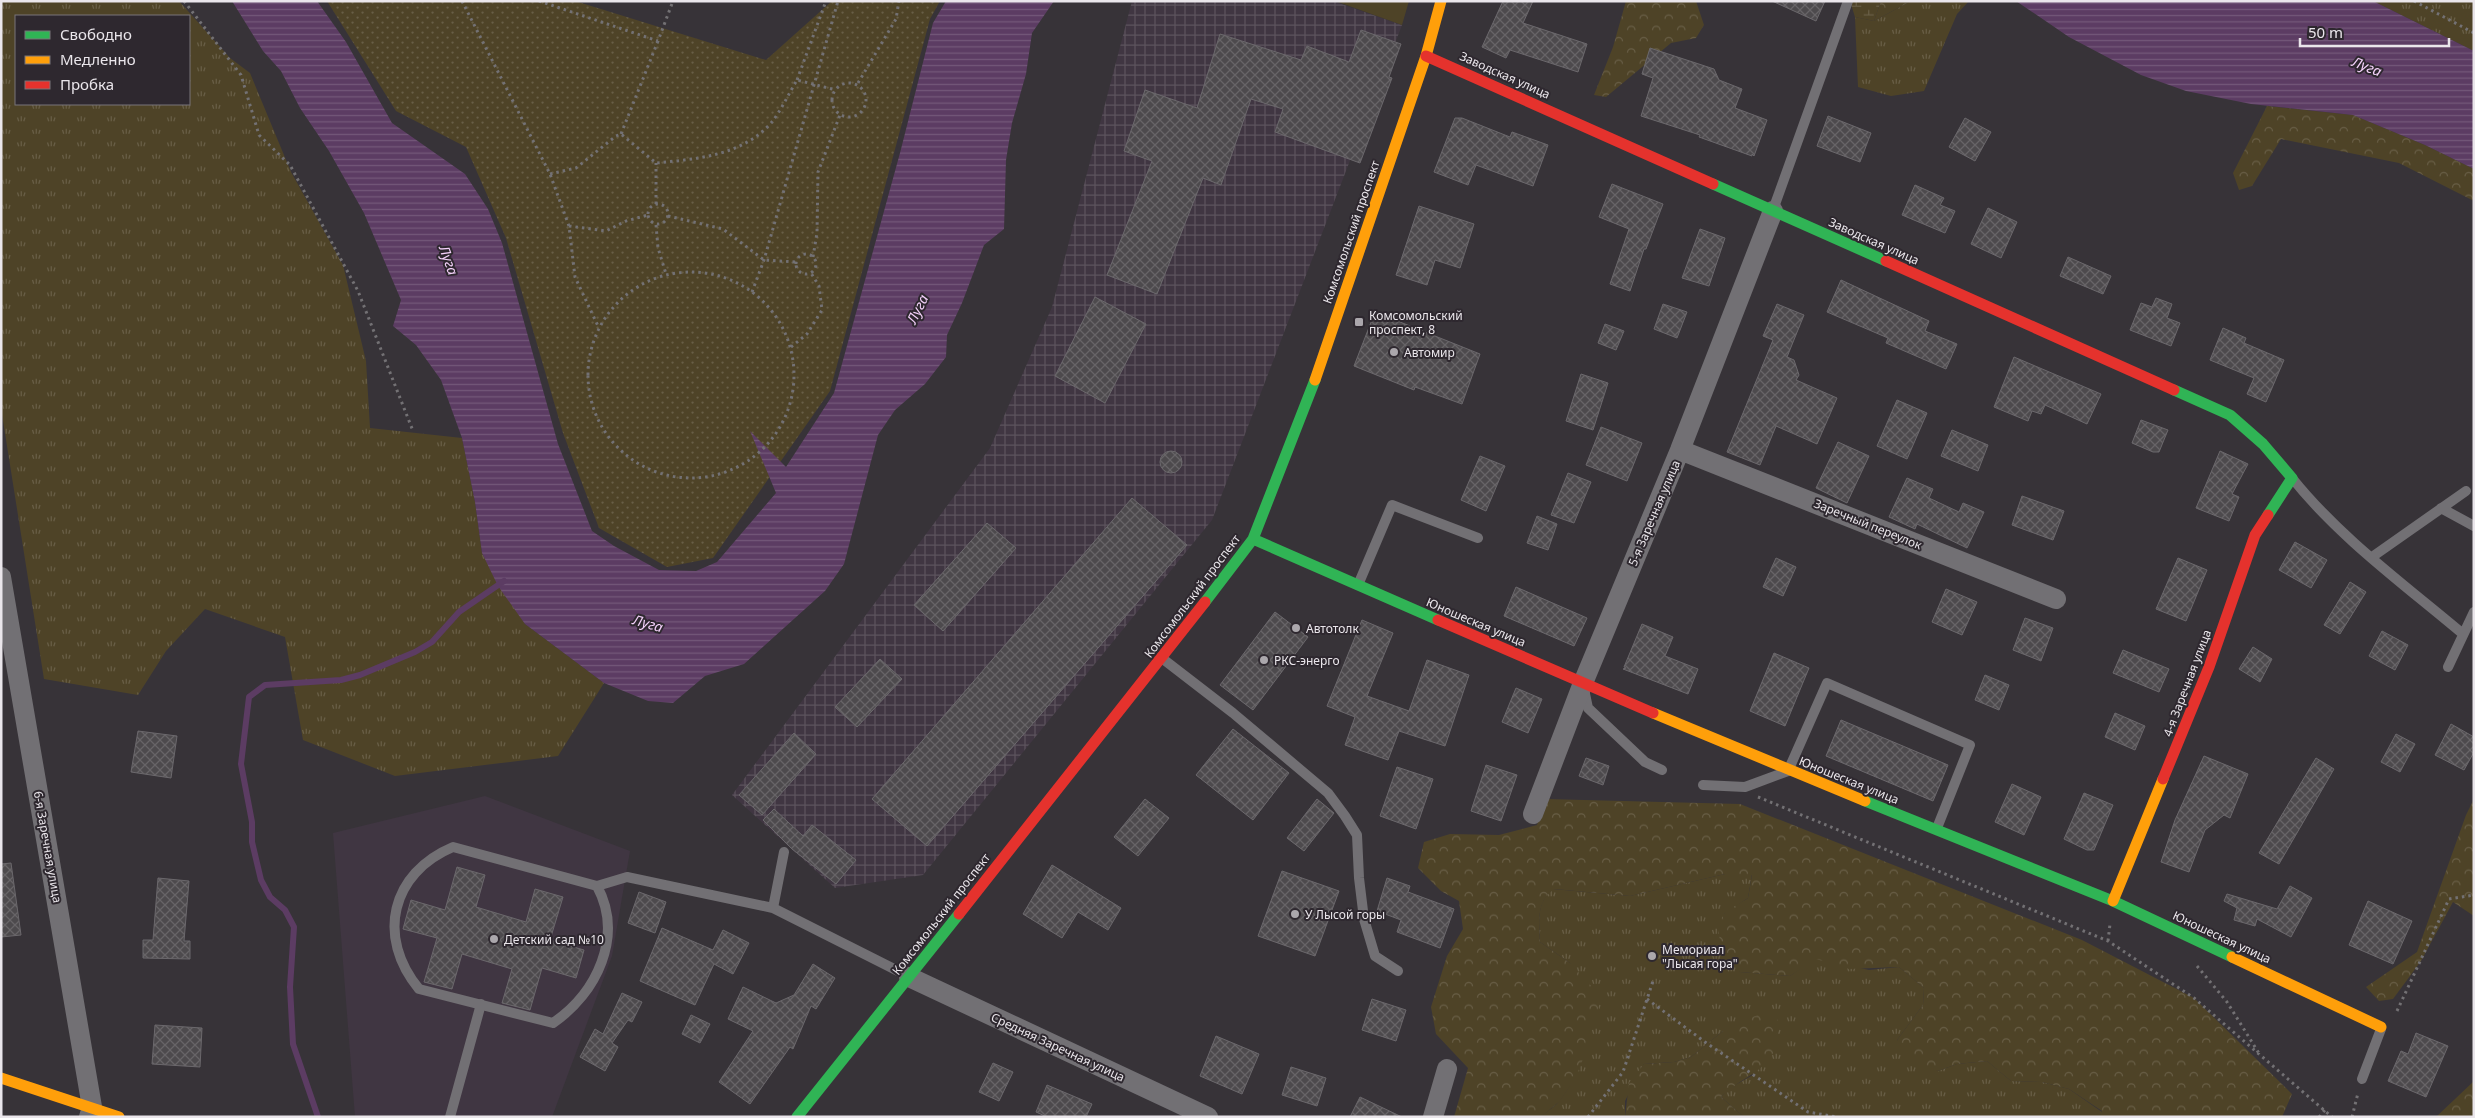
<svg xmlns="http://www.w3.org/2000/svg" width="2475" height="1118" viewBox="0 0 2475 1118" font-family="'Noto Sans',sans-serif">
<defs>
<pattern id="industrial-grid" width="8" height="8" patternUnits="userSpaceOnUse" patternTransform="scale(1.25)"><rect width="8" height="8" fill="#403642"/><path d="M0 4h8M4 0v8" fill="none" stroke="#5c535d"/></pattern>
<pattern id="grass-tufts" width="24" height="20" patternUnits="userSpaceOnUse" patternTransform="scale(1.25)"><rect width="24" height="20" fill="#4e4327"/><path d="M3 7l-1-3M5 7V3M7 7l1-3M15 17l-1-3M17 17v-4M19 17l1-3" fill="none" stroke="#685e46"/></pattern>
<pattern id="forest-crowns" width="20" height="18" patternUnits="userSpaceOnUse" patternTransform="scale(1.25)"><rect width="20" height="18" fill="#4e4327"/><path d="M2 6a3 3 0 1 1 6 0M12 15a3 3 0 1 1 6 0" fill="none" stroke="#685e46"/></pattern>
<pattern id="wetland-marsh" width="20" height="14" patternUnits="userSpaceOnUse" patternTransform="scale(1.25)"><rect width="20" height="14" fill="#4e4327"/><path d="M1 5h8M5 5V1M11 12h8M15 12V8" fill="none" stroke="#685e46"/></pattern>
<pattern id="park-dots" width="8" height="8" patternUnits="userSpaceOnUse" patternTransform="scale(1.25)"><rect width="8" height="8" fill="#4e4327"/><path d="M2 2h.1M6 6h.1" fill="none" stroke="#685e46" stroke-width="1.8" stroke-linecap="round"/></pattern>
<pattern id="water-rules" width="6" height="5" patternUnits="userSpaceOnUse" patternTransform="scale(1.25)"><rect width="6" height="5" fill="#5c3c63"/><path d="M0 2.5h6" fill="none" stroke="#74587a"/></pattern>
<pattern id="building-cross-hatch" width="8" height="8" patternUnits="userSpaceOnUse" patternTransform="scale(1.25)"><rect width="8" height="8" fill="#4d4a4d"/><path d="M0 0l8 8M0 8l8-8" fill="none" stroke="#676467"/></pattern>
</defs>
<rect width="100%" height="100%" fill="#373338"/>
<path fill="#403642" d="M485,796L630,851L612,956L552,1117H355L333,833Z"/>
<path fill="url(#industrial-grid)" d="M1132,1H1333L1402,25L1212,520L923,875L835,888L732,795L990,448L1052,307Z"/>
<path fill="url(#grass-tufts)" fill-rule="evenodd" d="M1,1H179L230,58L250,73L291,172L343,265L366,361L370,428L462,438L475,502L482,553L525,624L604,683L558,756L395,776L303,740L285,637L205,609L166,651L138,695L44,679L1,408ZM16,16H189V104H16Z
M1911,1H1969L1957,14L1924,91L1891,96L1858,87L1855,17L1874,21Z
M2373,1H2474V51Z
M1725,874H1752L1748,898L1724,914L1740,972L1790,976L1815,958L1869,970L1899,967L1924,988L1923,1005L1897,1040L1938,1071L1957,1064L1987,1061L2011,1081L2042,1082L2069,1089L2102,1112L2099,1117H1744L1721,1097L1728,1089L1753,1075L1723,1031L1691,1057L1674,1062L1644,1064L1625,1101V1117H1541C1547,1111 1556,1106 1561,1099C1599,1045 1585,1021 1570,963L1540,942C1539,922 1536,902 1553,889L1630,896Z"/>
<path fill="url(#forest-crowns)" d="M1626,1H1696L1704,25L1696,38L1671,43L1606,97L1594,95L1613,47Z
M1881,1H1911L1874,21Z
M2267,106L2353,115L2425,145L2474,169V201L2399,163L2281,139L2252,186L2239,190L2233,173Z
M1545,799L1740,804L2082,940L2194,998L2292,1094L2282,1117H2099L2102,1111L2069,1089L2042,1082L2011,1081L1987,1061L1957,1064L1938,1071L1909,1060L1897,1040L1923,1005L1924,988L1899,967L1849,969L1816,959L1790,976L1740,972C1727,957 1710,935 1724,914C1729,908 1741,903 1748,898L1752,875L1725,874L1630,896L1554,889C1536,902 1539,922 1540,942L1570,963L1593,988L1600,1012L1587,1027L1585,1054L1576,1077L1560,1101L1541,1117H1454L1468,1068L1436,1034L1431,1007L1447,956L1463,929L1459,901L1441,891L1418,868L1424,842L1450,834L1499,835L1537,825Z
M2474,799V916L2453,902L2421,961L2393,999L2379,1001L2366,987L2417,952L2466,815Z
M1761,1014L1778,1020C1777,1030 1777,1042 1774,1051C1768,1070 1734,1082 1721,1097L1744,1117H1625L1629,1083L1644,1064L1674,1062L1691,1057L1723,1031L1738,1022Z
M2474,1081V1117H2436Z"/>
<path fill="url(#wetland-marsh)" d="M1850,1H1881L1874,21L1855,17Z"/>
<path fill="url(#park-dots)" d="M327,1H575L766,60L832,1H940L930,19L830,391L713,558L667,567L599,528L563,433L506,238L466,147L396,111Z"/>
<path fill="#4e4327" d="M1335,1H1409L1402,25Z"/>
<path fill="url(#water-rules)" d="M232,1H317L346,42L392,123L465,174L488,209L502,243L558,444L592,531L614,546L659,570L696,571L717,562L776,493L750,431L786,467L834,393L900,153L933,23L946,1H1054L1032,33L1026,74L1012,123L1006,160L1004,229L984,245L962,303L947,335L946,357L925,384L895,410L878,435L844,564L825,591L744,664L705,676L673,703L648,701L604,683L525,624L498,586L482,553L475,502L462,438L441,380L416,345L393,326L401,300L364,213L329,151L300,108L281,71L263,51Z
M2016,1H2373L2474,51V169L2425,145L2353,115L2251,104L2186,91L2141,75L2069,37Z"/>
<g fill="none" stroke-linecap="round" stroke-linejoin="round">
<path stroke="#5c3c63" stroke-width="6" d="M318,1117L293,1044L290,987L294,927L285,910L270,897L261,880L252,842V822L241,764L249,697L265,685L341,680L360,675L415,652L432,642L459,612L504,581"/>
</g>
<path fill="url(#building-cross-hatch)" stroke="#6b686c" d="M1503,1H1533L1523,23L1587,44L1578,72L1510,50L1506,58L1482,47Z
M1772,1H1825L1816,21Z
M1361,30L1401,44L1389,77L1392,78L1360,163L1275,132L1283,109L1251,99L1221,185L1203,178L1157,294L1107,275L1152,161L1124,151L1145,90L1197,108L1220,34L1301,60L1307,46L1349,62Z
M1650,48L1714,69L1719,80L1742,89L1735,108L1767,120L1754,156L1752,154V156L1699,137L1700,135L1641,116L1653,78L1642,74Z
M1828,116L1871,133L1860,162L1817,146Z
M1455,118H1462L1510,137L1512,132L1548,145L1533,186L1476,165L1468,185L1434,172Z
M1965,118L1991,132L1975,161L1949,147Z
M1612,184L1663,204L1646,249H1644L1630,291L1610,284L1629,229L1599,217Z
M1915,185L1944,198L1940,205L1955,211L1945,233L1902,215Z
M1419,206L1474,224L1460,268L1435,260L1427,285L1396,275Z
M1988,208L2017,222L2001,258L1971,244Z
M1700,229L1725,238L1709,286L1682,278Z
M2068,257L2111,276L2103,294L2060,276Z
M1841,280L1929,321L1925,331L1957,344L1946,369L1886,343L1888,338L1827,312Z
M1095,297L1146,324L1105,403L1055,376Z
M2156,298L2172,304L2167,318L2180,323L2171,346L2130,330L2141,303L2152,307Z
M1663,304L1687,312L1677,338L1654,329Z
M1777,304L1804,315L1787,357L1794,360L1799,375L1796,380L1837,398L1817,444L1776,426L1760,465L1727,452L1773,340L1763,336Z
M1375,312L1480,354L1462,404L1415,387L1414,390L1354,366Z
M1605,324L1624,331L1616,350L1598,343Z
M2223,328L2246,338L2244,343L2284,360L2266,402L2247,394L2254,378L2210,360Z
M2014,357L2101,394L2087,424L2045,405L2041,414L2032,411L2028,421L1994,407Z
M1581,374L1608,383L1593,430L1566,421Z
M1897,400L1927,413L1907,459L1877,446Z
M2141,420L2168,430L2159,452H2153L2132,443Z
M1601,427L1642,443L1627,481L1586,465Z
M1952,430L1988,445L1978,471L1941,456Z
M1838,442L1869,456L1847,503L1816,488Z
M2220,451L2248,464L2232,494L2239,497L2229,521L2196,508Z
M1160 462a11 11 0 1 1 22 0a11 11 0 1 1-22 0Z
M1480,456L1505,466L1486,511L1461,500Z
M1568,473L1591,482L1574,523L1551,515Z
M1907,478L1933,489L1929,498L1959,512L1963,503L1984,512L1967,548L1917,524L1915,529L1889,517Z
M2022,496L2064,511L2053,540L2012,525Z
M1132,498L1187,545L927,846L872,799Z
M1537,516L1557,524L1548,550L1527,543Z
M987,523L1016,548L943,631L914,605Z
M2295,542L2327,560L2311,588L2279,570Z
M1776,558L1796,567L1783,596L1763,587Z
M2178,558L2207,570L2186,621L2156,609Z
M2350,582L2366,592L2340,634L2324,625Z
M1516,587L1587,618L1574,646L1504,616Z
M1946,589L1977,602L1962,635L1932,622Z
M1275,612L1308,637L1253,710L1220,685Z
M2025,618L2053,628L2041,661L2013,650Z
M1362,620L1393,633L1367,696L1409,711L1427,660L1469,675L1445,746L1399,731L1388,760L1345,745L1355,717L1327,706Z
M1642,624L1673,637L1665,656L1698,669L1688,694L1623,669L1626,668L1624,667Z
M2382,631L2408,645L2395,670L2369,656Z
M2253,647L2272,659L2260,682L2239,669Z
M2123,650L2169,669L2159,692L2113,673Z
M1774,653L1809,668L1785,726L1750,711Z
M880,659L902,679L857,727L835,707Z
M1985,675L2009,685L1999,710L1975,700Z
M1516,688L1542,699L1528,733L1502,722Z
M2115,713L2145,726L2135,750L2105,737Z
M1841,720L1948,765L1933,801L1826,756Z
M2451,724L2474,737V752L2464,770L2435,755Z
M1233,729L1289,773L1253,820L1196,775Z
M138,731L177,736L171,778L131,772Z
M794,733L816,754L762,815L739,795Z
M2396,734L2415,744L2400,772L2381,762Z
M2204,756L2248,774L2230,818L2224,815L2205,830L2189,872L2161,862L2175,820Z
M1586,758L1609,766L1603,785L1579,776Z
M2316,758L2334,769L2279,864L2259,853Z
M1486,765L1517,775L1501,821L1471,811Z
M1397,767L1433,779L1416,829L1380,816Z
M2012,784L2041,797L2024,835L1995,822Z
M2084,793L2113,805L2094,850H2087L2064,839Z
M1145,799L1169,818L1138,856L1114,837Z
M1317,799L1334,813L1304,851L1287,838Z
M774,809L803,836L812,825L856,860L836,884L792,849L763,820Z
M11,863L21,935L1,937V864Z
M1052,865L1121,908L1108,930L1078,912L1062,938L1023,914Z
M457,867L485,875L476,907L526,922L535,889L563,897L550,940L584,950L576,978L542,968L530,1010L502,1003L512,969L462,954L452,989L424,982L437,938L403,929L411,900L445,910Z
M1282,871L1339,891L1315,956L1258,936Z
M158,878L189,881L184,941H190V959L143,958V940H153Z
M1387,878L1410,886L1408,892L1454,909L1440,948L1397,932L1401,920L1377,911Z
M2290,886L2312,898L2291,937L2257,919L2255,926L2234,920L2237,908L2224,901L2227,894L2277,909Z
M639,892L666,902L655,933L628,923Z
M2368,901L2412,921L2393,964L2349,945Z
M662,928L713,950L723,930L749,943L733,974L714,964L695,1005L640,981Z
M813,964L835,978L816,1009L811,1006L793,1049L790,1047L750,1104L719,1082L753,1031L728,1019L743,987L776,1003L794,995Z
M622,993L642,1002L632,1022L628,1020L612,1043L618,1047L605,1071L580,1057L595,1029L603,1034Z
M1372,999L1406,1010L1396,1041L1362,1030Z
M691,1015L710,1024L700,1043L682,1034Z
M155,1025L202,1028L200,1067L152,1064Z
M2416,1033L2448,1046L2426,1097L2388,1081L2401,1051L2408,1054Z
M1216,1036L1259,1054L1242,1094L1200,1076Z
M993,1063L1013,1072L999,1101L979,1092Z
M1291,1067L1326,1078L1317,1106L1282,1095Z
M1047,1085L1092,1104L1086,1117H1047L1036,1112Z
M1360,1097L1402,1117H1350Z"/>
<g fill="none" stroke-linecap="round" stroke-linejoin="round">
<path stroke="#737174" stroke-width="3" stroke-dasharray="2.5 4" stroke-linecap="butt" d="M184,1L241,75L259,135L290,165L358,291L413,431
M462,1L550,174L569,226L575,277L598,326
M539,1L658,41L673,1
M2414,1L2474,33
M797,80L826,1
M858,83L896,19L899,1
M832 100a17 17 0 1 1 34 0a17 17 0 1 1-34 0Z
M621,134L658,41
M550,174L576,168L616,136L621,134L656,163C696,159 742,156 771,123C781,111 789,93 797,80L836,90
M648 214a10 10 0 1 1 20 0a10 10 0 1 1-20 0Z
M656,204V163
M668,216L723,229L764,260L796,262
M656,225L658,248L666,274
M569,226L606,231L626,221L648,215
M796 264a10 10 0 1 1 20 0a10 10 0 1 1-20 0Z
M813,257L817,233L818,172L840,115
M588 375a103 103 0 1 1 206 0a103 103 0 1 1-206 0Z
M752,292L764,260L838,1
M791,347L807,334L822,310L819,286L811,273
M1758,797L2108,941L2194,998L2332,1117
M2108,941L2110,924
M2197,966L2227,1002L2260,1055
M1647,999L1705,1042L1808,1112L1837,1117
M2397,1011L2449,899L2474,895
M1588,1117L1623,1072L1653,981
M2319,1117L2325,1110
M2352,1117L2358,1093"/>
<path stroke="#727074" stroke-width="10" d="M1773,210L1848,1
M2292,478C2340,538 2405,585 2463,634
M2441,508L2474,526
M2372,557L2466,491
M1358,585L1392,505L1478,538
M1163,659L1233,713L1328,793L1345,816L1357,835L1359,878L1364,919L1375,956L1398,971
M2448,667L2474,612
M1584,689L1588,708L1645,762L1662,770
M1703,785L1745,787L1788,771L1827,683L1970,745L1937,828
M453,847L597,886C624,936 597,993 553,1023L419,989C376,937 391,873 453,847Z
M784,852L773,908L908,976
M597,886L627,877L773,908
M2362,1079L2381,1029
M450,1117L481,1004"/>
<path stroke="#727074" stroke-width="20" d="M1680,450L2056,599
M1,577L92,1107L89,1117
M1533,814L1583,683L1680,450L1773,211
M909,977L1208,1117
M1433,1117L1447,1069"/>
<path stroke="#30b455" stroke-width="11" d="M1713,184L1886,261
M2174,390L2230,415L2263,444L2292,478L2268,515
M1253,539L1438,620
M1205,602L1253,539L1315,380
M1865,801L2113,901L2232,957
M797,1117L959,914"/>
<path stroke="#ff9f0a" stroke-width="11" d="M1315,380L1426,56L1441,1
M1653,713L1865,801
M2113,901L2163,779
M2232,957L2381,1027
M1,1078L119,1117"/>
<path stroke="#e5322d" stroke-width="11" d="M1426,56L1713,184
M1886,261L2174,390
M1438,620L1653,713
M2163,779L2209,667L2255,535L2268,515
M959,914L1205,602"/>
</g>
<g fill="#aba7ac" stroke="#2e282f" stroke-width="2">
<rect x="1354" y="317" width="10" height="10" rx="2.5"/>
<circle cx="1394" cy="352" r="5"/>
<circle cx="1296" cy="628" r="5"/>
<circle cx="1264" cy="660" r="5"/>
<circle cx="1295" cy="914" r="5"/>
<circle cx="494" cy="939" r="5"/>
<circle cx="1652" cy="956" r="5"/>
</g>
<g text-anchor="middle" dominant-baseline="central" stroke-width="4" stroke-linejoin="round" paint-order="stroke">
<g font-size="12" fill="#eae6eb" stroke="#2e282f">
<text transform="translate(1505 75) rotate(24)">Заводская улица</text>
<text transform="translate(1351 232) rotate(-71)">Комсомольский проспект</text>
<text transform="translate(1874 241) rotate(24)">Заводская улица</text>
<text transform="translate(1654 513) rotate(-67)">5-я Заречная улица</text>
<text transform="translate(1868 524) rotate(22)">Заречный переулок</text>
<text transform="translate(1192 596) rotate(-53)">Комсомольский проспект</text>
<text transform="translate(1476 622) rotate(23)">Юношеская улица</text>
<text transform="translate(2187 683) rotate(-69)">4-я Заречная улица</text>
<text transform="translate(1849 780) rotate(22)">Юношеская улица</text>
<text transform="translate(48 847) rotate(80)">6-я Заречная улица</text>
<text transform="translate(941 914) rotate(-52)">Комсомольский проспект</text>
<text transform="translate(2222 937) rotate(25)">Юношеская улица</text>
<text transform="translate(1058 1047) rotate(25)">Средняя Заречная улица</text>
</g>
<g font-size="12" fill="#eae6eb" stroke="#2e282f" text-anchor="start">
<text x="1369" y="315">Комсомольский<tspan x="1369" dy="14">проспект, 8</tspan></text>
<text x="1404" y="352">Автомир</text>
<text x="1306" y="628">Автотолк</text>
<text x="1274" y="660">РКС-энерго</text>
<text x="1305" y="914">У Лысой горы</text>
<text x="504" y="939">Детский сад №10</text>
<text x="1662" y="949">Мемориал<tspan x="1662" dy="14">"Лысая гора"</tspan></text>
</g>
<g font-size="14" font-style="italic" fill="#f5d2fb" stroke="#2e282f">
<text transform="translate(2367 66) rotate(22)">Луга</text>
<text transform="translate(449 260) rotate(70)">Луга</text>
<text transform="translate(917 309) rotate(-64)">Луга</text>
<text transform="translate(648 623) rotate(16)">Луга</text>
</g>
</g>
<rect width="2475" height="1118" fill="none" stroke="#eae6eb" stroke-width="5"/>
<rect x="15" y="15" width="175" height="90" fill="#2e282f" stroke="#79747a"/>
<rect x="25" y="31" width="25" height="8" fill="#30b455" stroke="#79747a"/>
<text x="60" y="40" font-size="15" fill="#eae6eb">Свободно</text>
<rect x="25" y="56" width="25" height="8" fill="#ff9f0a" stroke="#79747a"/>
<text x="60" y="65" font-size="15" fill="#eae6eb">Медленно</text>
<rect x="25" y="81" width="25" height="8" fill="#e5322d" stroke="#79747a"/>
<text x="60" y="90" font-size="15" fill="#eae6eb">Пробка</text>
<path d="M2300 38v8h149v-8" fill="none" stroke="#eae6eb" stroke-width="2.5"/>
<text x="2308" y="38" font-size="15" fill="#eae6eb" stroke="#2e282f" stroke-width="4" paint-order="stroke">50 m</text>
</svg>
